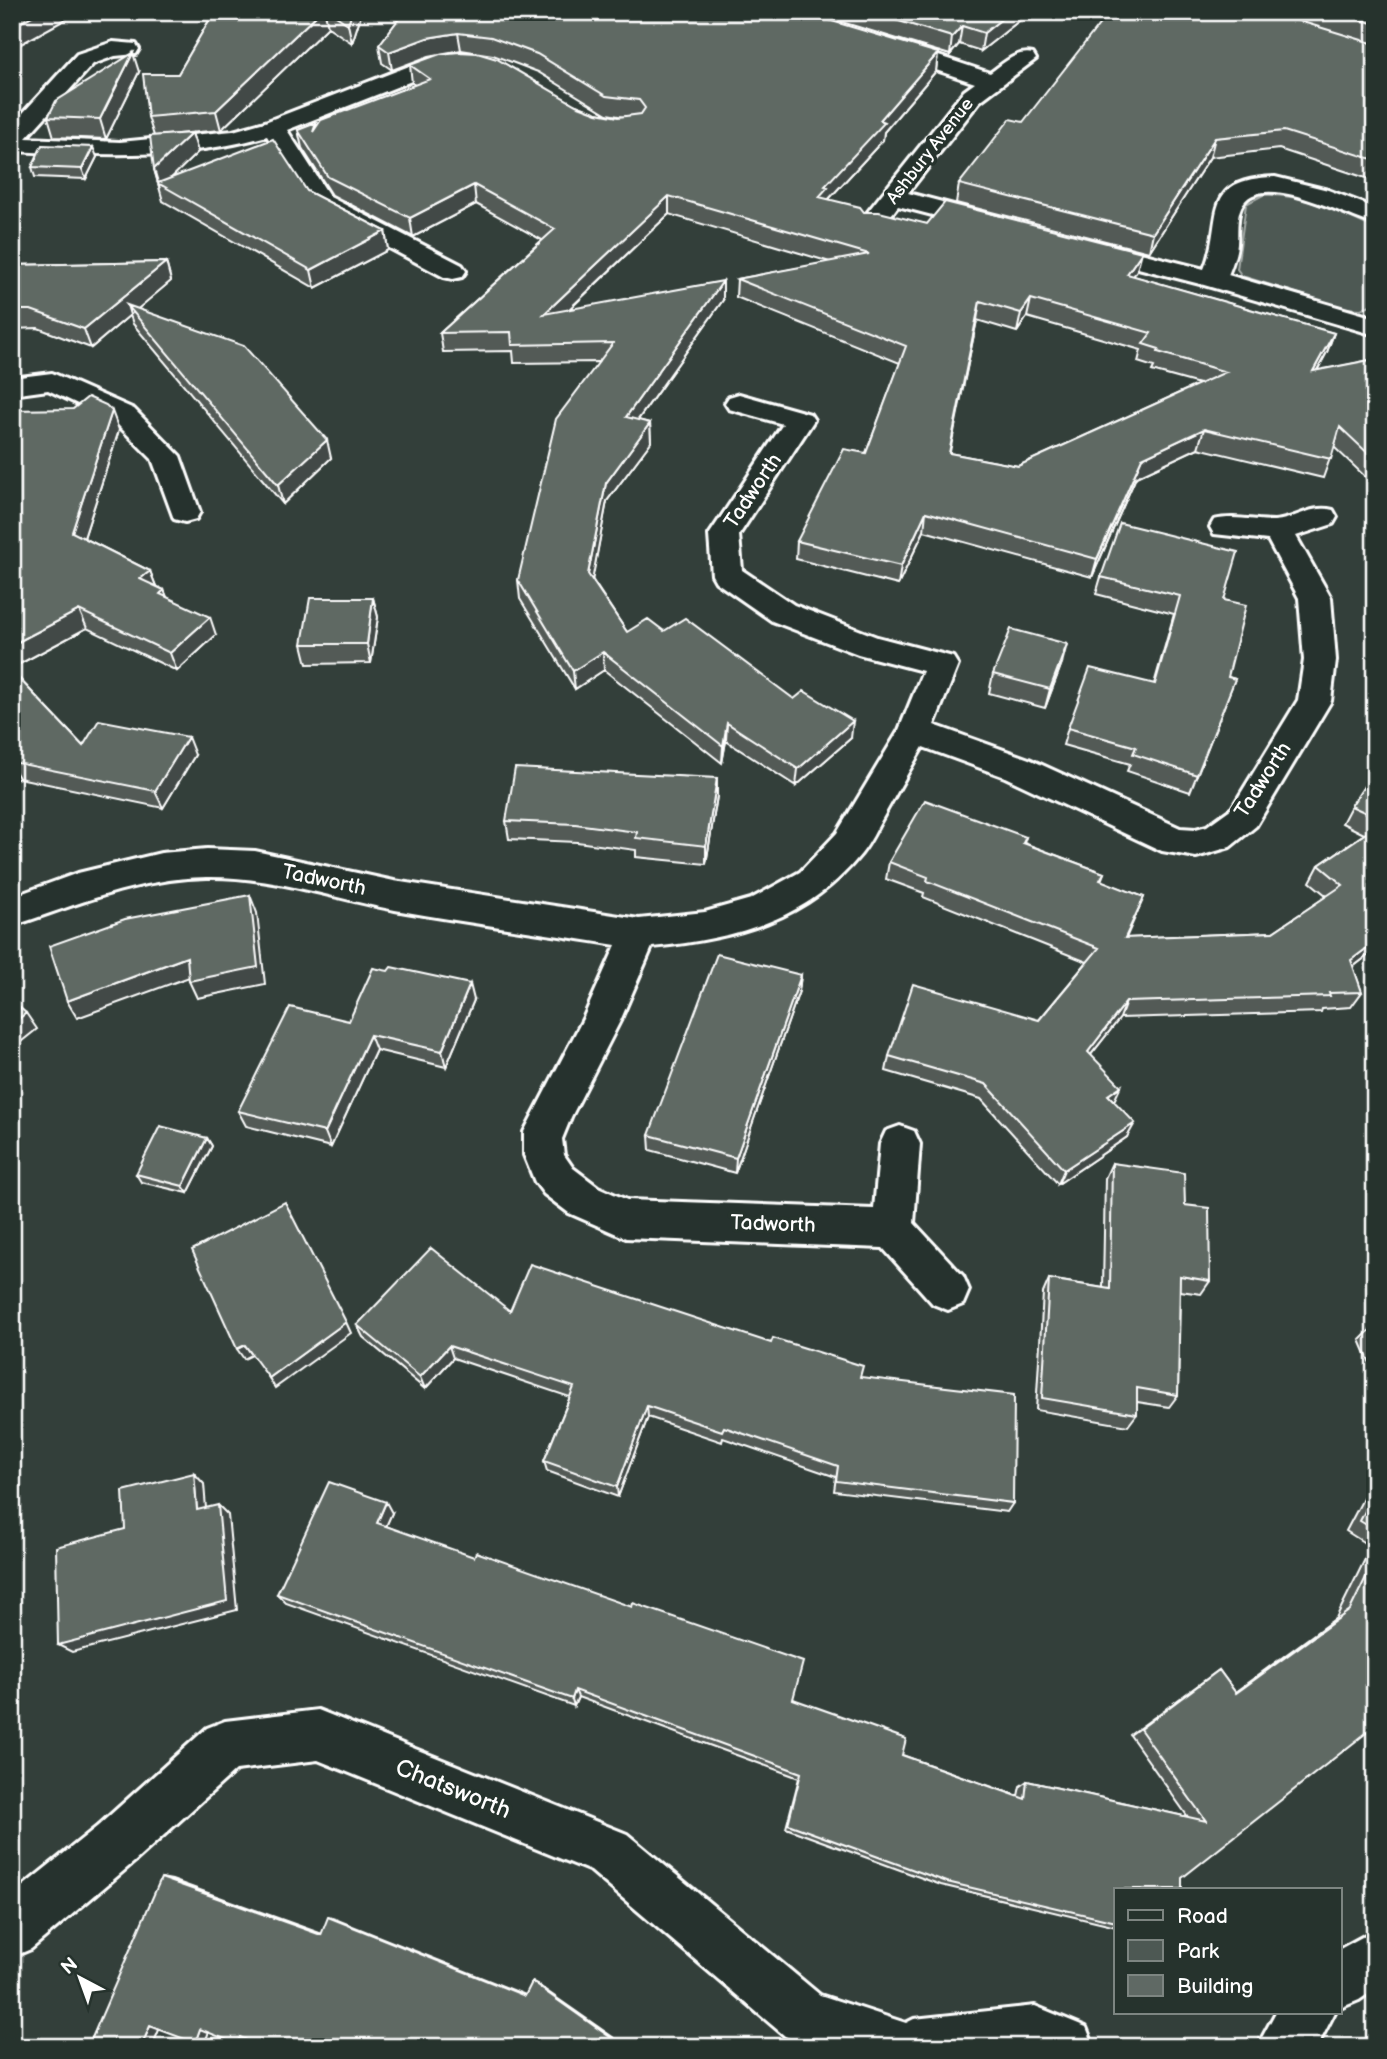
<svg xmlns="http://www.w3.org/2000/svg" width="1387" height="2059" viewBox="0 0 1387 2059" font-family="'Balsamiq Sans',sans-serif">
<rect width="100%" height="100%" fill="#333f3a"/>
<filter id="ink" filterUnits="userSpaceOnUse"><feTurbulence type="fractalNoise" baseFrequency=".0143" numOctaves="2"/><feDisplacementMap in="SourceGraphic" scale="14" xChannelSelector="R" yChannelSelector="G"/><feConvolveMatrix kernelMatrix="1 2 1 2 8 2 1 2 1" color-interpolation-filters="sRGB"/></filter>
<g filter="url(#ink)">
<path fill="#4d5853" stroke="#a6aca9" stroke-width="2" d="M1263,195C1300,193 1342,213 1375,229V303L1361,309L1344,308L1242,276L1237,269L1246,204Z"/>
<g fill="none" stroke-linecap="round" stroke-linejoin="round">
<defs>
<path id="minor" d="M887,39L990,73C1003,64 1016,50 1033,54L1036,59L980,101L908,193L999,217L1003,222L999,227L990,230L898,206C890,217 885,223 870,219L866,214L964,91L975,83L879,51L876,46L879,41Z
M113,42L136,44L139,49L136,54L115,56L93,64L26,138L120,142L233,131L265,122L430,58L463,53L471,55L474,60L471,65L442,69L287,130L330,197L462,265L466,271L462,277L453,279L444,277L312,207L267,136C184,160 97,155 12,151V125L77,54Z
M1275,177L1328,190L1375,208V224C1346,217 1259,167 1241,207C1236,218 1238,232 1237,244C1236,255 1232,265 1228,275L1375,318V335L1204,285L1080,253L1076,248L1080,243L1089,240L1204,269C1225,220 1198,179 1275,177Z
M52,373L134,409L180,456L200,512L196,519L185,522L174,519L152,459L114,421L48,390L12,395V378Z
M739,394L810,414L814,420L739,535L742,570L794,605L877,637L953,657L958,665L934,725L1029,759L1180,828L1196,829L1207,826L1232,808L1298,700L1304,660L1299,598L1268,540L1214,534L1210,527L1214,520C1234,515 1254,521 1274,521C1295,520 1311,504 1333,510L1337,517L1333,524L1296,536L1331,598L1336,660L1331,701L1256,826L1230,847L1196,857L1162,851L1005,777L923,747C909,770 896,794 883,817C876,829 870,843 861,854C807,921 734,939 652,947L620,1021L571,1117L562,1139L564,1155L573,1168L598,1187L627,1200L874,1209L880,1144L886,1131L900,1126L914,1131L920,1144L914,1223L963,1276L969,1290L963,1304L948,1310L933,1304L883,1248L626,1238L569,1213L544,1194L535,1182L524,1155V1132L583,1019L616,945C542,933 468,923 395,910C333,898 271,876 207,877C138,878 76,905 12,926V897L78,873L161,853L207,849L255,851L394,881L639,919L705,912L751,899L800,872L837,833L899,730L923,671L858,654L772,621L716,582L712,575L709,535L783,424L729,409L725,403L729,397Z
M318,1710L627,1834L820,1995L906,2023L914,2019L1035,2006L1086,2027L1094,2047H811L785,2036L591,1871L318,1760L236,1770L134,1862L31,1949L12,1957V1895L98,1826L207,1728L225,1721Z
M1375,1930V1989L1359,2000L1340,2008V1949Z
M1276,2012H1335L1317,2047H1257Z"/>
</defs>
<use href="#minor" stroke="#fff" stroke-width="6"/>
<use href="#minor" fill="#26332d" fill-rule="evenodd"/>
</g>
<path fill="#525a56" stroke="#fff" stroke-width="2" fill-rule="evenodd" d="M214,12H362L352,43L328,27L221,130L156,136L192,133L198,152L172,177L307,191L385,231L388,250L315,288L163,201L154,169V136L148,117L178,74Z
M404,12L938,53L936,71L884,132L883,140L828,200L864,212L927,224L1137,270L1133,276L1334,333L1327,352L1317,371L1375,359V486L1334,447L1323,478L1198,448L1136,477L1092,577L924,531L898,585L796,559L797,541L866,453L900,363L736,297L737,279L830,262L669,214L570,309L723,300L638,420L650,423L651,442L607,501L592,579L627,632L664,631L794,699L851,738L796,786L726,741L722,763L604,670L575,689L520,599L518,580L599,362L514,363L513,351L443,352L440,333L542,240L476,204L413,237L332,195L302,148L298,130L316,123L317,127L415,85L412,83L410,65L440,54L429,56L392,70L382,63L379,45ZM461,50L493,55L538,72L607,114L624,117H618L597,113L441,54ZM1027,317L1141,350L1138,362L1154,367L1152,371L1199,384L1018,466L949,453L977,320L1017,332Z
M809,12H1030L981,51L959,44L950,55Z
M1272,12H1375V181L1279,149L1210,157L1149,252L956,203L959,184L1023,122Z
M139,72L106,139L54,137L48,117Z
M97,157L86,179L35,177L32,167Z
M166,262L171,281L137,309L331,458L283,504L133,324L130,315L91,348L38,328L12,329V265Z
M119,430L84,538L150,571L156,586L164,590L167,597L216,635L177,671L87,628L12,668Z
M1101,577L1224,600L1228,677L1235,679L1190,792L1127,771L1130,764L1063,745L1068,728L1154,684L1174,614L1096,594Z
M373,598L378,617L371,663L307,664L302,644Z
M1062,663L1045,708L989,693L993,674Z
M12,671L83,746L195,755L163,808L19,778L12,782Z
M1375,760V950L1353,967L1362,992L1351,1007L1322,1009L1321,1012L1120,1018L1091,1055L1114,1101L1127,1137L1058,1184L981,1099L886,1071L889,1056L1039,1020L1087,962L923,897L924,893L886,879L889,862L1026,837L1024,843L1104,873L1101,881L1144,897L1126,938L1273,932L1327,896L1310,882L1319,865L1364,834L1342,823L1351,806L1373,773L1369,771Z
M717,796L706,864L636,857V850L577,842L509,839L506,821Z
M801,975L799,991L735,1173L650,1150L649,1135Z
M474,1000L446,1067L376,1050L331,1147L246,1126L238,1111L349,1021Z
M207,1138L212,1146L188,1193L141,1182L136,1174Z
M1112,1163L1185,1205L1210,1281L1201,1294L1180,1291L1178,1395L1169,1407L1137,1402V1414L1128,1426L1036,1410L1043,1293L1049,1279L1103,1288L1105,1178Z
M510,1311L860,1377L1013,1503L1007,1512L834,1491L836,1477L723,1438L722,1442L648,1417L618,1497L547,1471L544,1461L570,1397L453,1358L425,1389L363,1337L357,1325Z
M1373,1327H1375V1375L1360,1340Z
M1375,1476V1726L1116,1889V1927L941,1885L786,1828L799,1778L578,1697L574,1706L286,1603L277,1594L392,1513L386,1526L793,1699L902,1755L1018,1796L1020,1786L1027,1781L1188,1817L1130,1735L1219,1670L1235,1692L1336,1618L1371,1547L1346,1531Z"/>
<path fill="#424a46" stroke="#fff" stroke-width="2" d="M39,12H79L12,49V27Z
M320,12H325L328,27L221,130L216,111Z
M352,12H362L352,43L348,24Z
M1010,12H1030L981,51L984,33Z
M962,26L959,44L950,55L952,37Z
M458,33L461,50L429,56L392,70L389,52L427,38Z
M133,53L139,72L106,139L100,119Z
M938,53L936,71L884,132L883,140L827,201L819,197L825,186L880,120Z
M192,133L198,152L163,186L158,183L160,189L154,169Z
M1215,138L1210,157L1149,252L1153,233Z
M93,147L97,157L86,179L82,169Z
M474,185L476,204L413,237L410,218Z
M669,196V214L545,332L544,314Z
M385,231L388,250L315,288L311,270Z
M1142,252L1137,270L1123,293L1127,274Z
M166,262L171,281L133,313L127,305L130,315L91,348L84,329Z
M723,281V300L627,435L626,417Z
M1031,299L1027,317L1017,332L1021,313Z
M980,301L977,320L946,471L949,453Z
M1334,333L1327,352L1306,390L1313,371Z
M112,411L119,430L80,550L72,532Z
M650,423L651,442L607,501L590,592L588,574L606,483Z
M1204,429L1198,448L1136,477L1092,577L1097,559L1142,458Z
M327,440L331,458L283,504L278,485Z
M926,512L924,531L898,585L901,566Z
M150,571L157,589L140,579Z
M164,590L171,608L160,594Z
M373,598L378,617L371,663L367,644Z
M79,610L87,628L12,668V645Z
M210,617L216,635L177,671L170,653Z
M1067,644L1062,663L1045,708L1050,689Z
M603,652L604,670L575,689L573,671Z
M853,721L851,738L796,786L798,769Z
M727,723L726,741L722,763L723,746Z
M188,737L195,755L163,808L155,791Z
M12,766L19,778L12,782Z
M717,778V796L706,864V846Z
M250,895L257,913L265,984L197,998L189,981Z
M1375,942V950L1341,976L1351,960Z
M187,957L195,975L77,1018L67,1001Z
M801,975L799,991L735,1173L736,1158Z
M470,984L474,1000L446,1067L442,1051Z
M1126,1002L1120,1018L1081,1067L1088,1052Z
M26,1013L37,1029L12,1049V1024Z
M370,1035L376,1050L331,1147L325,1132Z
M1121,1086L1114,1101L1108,1095Z
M1135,1123L1127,1137L1058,1184L1064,1170Z
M207,1138L212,1146L188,1193L183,1186Z
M346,1322L351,1333L275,1388L269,1378Z
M245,1345L252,1355L244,1359L237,1349Z
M449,1346L453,1358L425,1389L420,1377Z
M647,1406L648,1417L618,1497L617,1487Z
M194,1473L204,1484L207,1521L197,1510Z
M386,1502L392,1513L383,1533L377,1523Z
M218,1505L228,1515L237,1610L72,1652L58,1645Z
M575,1690L578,1697L574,1706L572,1699Z
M161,1878L172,1880L328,1936L321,1935Z
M328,1917L335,1919L528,1996H525Z
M532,1982L535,1983L627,2047H624Z
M161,2025L152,2047H141L150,2026Z
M200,2029H210L205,2042L195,2043Z
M249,2036L246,2043L237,2044L240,2037Z"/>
<path fill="#5f6964" stroke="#fff" stroke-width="2" fill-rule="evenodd" d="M12,12H39L12,27Z
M214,12H320L216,111L148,117L143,74H178Z
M330,12H352L348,24Z
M404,12H802L938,53L880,120L885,122L825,186L828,187L819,197L860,207L864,212H879L927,224L945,202L1142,252L1127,274L1334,333L1313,371L1375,359V460L1340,427L1331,459L1204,429L1142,458L1097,559L926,512L901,566L797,541L844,449L866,453L906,346L737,279L869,254L669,196L544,314L723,281L626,417L650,423L606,483L588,574L627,632L648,619L664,631L685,618L794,699L804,691L853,721L798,769L727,723L723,746L603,652L573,671L518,580L556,419L613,343L512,345L511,332L440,333L555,229L474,185L410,218L328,177L298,130L316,123L313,132L321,120L430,79L410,65L440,54L459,52L477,53L497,59L576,105L597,113L618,117L641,114L645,108L639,100L606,96L537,54L491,37L458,33L427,38L389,52L379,45ZM1031,299L1151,333L1143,344L1159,349L1158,352L1226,372L1018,466L949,453L980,301L1021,313Z
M869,12H1010L984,33L962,26L952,37Z
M1109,12H1270L1375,44V160L1284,131L1215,138L1153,233L959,184L1010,119L1023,122Z
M1335,12H1375V24Z
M133,53L100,119L48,117L56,101Z
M192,133L154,169L150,136Z
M273,139L307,191L385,231L311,270L158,183Z
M42,145L93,147L82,169L32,167Z
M166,262L84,329L31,310H12V265Z
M127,305L244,346L327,440L278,485Z
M88,397L106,405L112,411L72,532L150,571L140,579L164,590L160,594L210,617L170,653L79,610L12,645V410L73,409Z
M1120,523L1238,552L1224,600L1246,605L1228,677L1235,679L1197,775L1133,754L1136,747L1068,728L1090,668L1155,684L1180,596L1101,577Z
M310,598H373L367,644H302Z
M1011,629L1067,644L1050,689L993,674Z
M12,671L83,746L99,720L188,737L155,791L12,762Z
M515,768L717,778L706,846L636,838L637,832L575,824L506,821Z
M1375,770V817L1351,806Z
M925,800L1026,837L1023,843L1104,873L1100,880L1144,897L1125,938L1273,932L1343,885L1319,865L1375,827V942L1351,960L1362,992L1329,993L1330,996L1126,1002L1088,1052L1121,1086L1108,1095L1135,1123L1064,1170L986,1084L889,1056L913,984L1039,1020L1099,948L927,881L928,877L889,862Z
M250,895L258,967L189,981L187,957L67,1001L49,946L125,919Z
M717,954L801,975L736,1158L649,1135Z
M391,967L470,984L442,1051L370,1035L325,1132L238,1111L290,1007L349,1021L373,968L388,971Z
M12,1001L26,1013L12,1024Z
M160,1126L207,1138L183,1186L136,1174Z
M1112,1163L1184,1173L1185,1205L1209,1208L1210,1281L1180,1276L1178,1395L1137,1388V1414L1042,1398L1049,1279L1110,1289Z
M285,1202L346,1322L269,1378L245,1345L237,1349L192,1250Z
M431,1248L510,1311L530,1264L771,1343L773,1338L863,1366L860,1377L1014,1395L1013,1503L836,1481L838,1466L724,1427L722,1431L647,1406L617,1487L544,1461L574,1387L449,1346L420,1377L357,1325Z
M194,1473L197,1510L218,1505L227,1601L58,1645L56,1547L125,1529L123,1491Z
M329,1482L386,1502L377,1523L474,1557L476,1552L632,1607L633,1603L803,1662L793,1699L906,1739L902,1755L1025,1799L1027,1781L1206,1821L1140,1729L1219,1670L1236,1693L1350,1610L1375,1559V1726L1182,1878V1889H1116V1922L947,1882L788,1824L801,1773L575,1690L572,1699L277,1594Z
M1375,1492V1530L1360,1521Z
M161,1878L321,1935L328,1917L525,1996L532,1982L624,2047H263L240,2037L237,2044L200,2029L195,2043L150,2026L141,2047H88Z"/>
</g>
<g text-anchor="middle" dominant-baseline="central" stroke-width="7" stroke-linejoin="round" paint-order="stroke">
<g font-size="18" fill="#fff" stroke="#26332d">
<text transform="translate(930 151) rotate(-52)">Ashbury Avenue</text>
</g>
<g font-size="21" fill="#fff" stroke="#26332d">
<text transform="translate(753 491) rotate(-56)">Tadworth</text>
<text transform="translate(1263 780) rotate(-57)">Tadworth</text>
<text transform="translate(324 880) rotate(12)">Tadworth</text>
<text transform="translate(773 1224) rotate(2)">Tadworth</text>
</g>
<g font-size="24" fill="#fff" stroke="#26332d">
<text transform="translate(453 1789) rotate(22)">Chatsworth</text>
</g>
</g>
<rect width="1387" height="2059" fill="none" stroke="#26332d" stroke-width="42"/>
<rect x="21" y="21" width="1345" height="2017" fill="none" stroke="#fff" stroke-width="2.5" filter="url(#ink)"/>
<rect x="1114" y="1888" width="228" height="126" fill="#26332d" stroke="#7d8581" stroke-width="2"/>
<rect x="1128" y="1910" width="35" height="10" fill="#26332d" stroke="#7d8581" stroke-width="2"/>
<text x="1177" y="1923" font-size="21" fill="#ffffff">Road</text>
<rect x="1128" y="1940" width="35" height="21" fill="#4d5853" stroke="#7d8581" stroke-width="2"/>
<text x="1177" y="1958" font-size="21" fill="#ffffff">Park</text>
<rect x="1128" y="1975" width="35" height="21" fill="#5f6964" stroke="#7d8581" stroke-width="2"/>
<text x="1177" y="1993" font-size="21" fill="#ffffff">Building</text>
<g transform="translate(80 1978) rotate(319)" stroke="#26332d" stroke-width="5" paint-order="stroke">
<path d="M0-5L12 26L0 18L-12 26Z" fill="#ffffff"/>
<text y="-10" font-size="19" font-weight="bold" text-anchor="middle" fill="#ffffff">N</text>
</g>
</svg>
